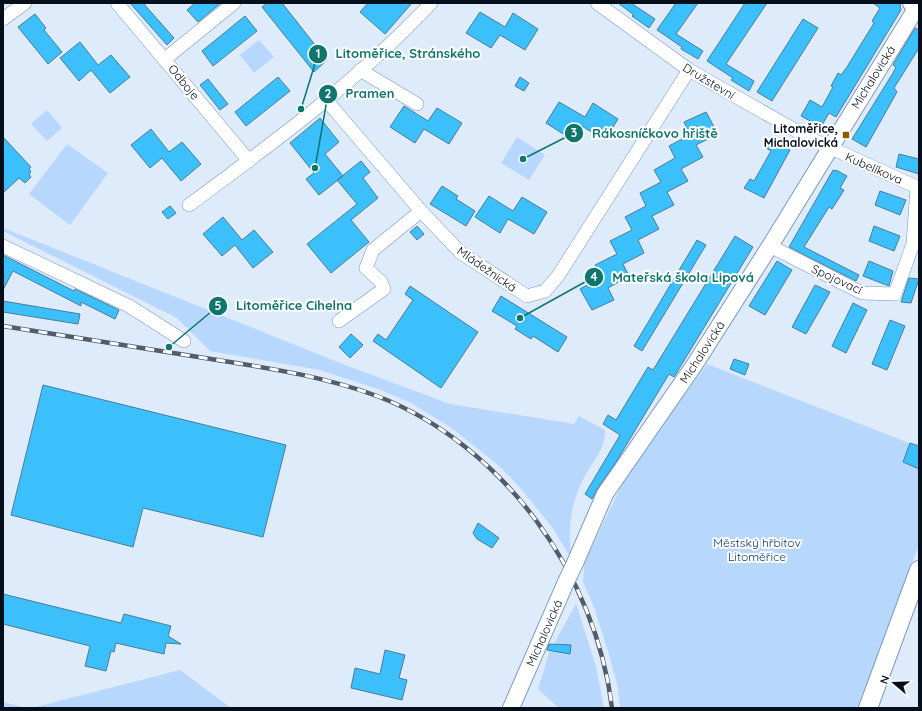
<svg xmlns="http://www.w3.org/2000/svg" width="922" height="711" viewBox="0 0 922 711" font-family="Quicksand,sans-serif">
<rect width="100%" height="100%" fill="#ddebfb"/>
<path fill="#b7d7fc" d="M259,40L274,57L254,73L240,55Z
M47,110L62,128L47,141L31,124Z
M517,137L545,155L529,180L501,163Z
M67,144L108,173L70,225L29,194Z
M3,228L345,365L450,404L574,424L579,416L605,430C606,448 594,460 586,474C570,503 568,527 571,558L552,527L517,484L498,465L453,429L411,403L381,390L320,370L210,351L177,318L3,231Z
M707,364L919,447V545L857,708H620L618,688L611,661L594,607L583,582L584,563L628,472Z
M576,604L596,666L604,708H559L538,689L549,653Z
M180,670L231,708H32Z
M3,702L26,708H3Z"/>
<path fill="#3bc0fc" stroke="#4c7c96" d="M130,3H143L174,38L167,45Z
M195,3H221L198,22L187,10Z
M267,3H282L327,60L314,72L262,7Z
M368,3H412L385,34L360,12Z
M618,3H631L655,19L649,28L632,16L634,15Z
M676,3H698L676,34L703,51L698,59L681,49L682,47L657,30Z
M745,3H767L726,64L754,81L749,91L731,80L733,78L707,61Z
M873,3H900L901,10L836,117L829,113L821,127L801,116L810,100L822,107L833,87L831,86L838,73L841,75L847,67L874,23L872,21L880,8Z
M480,12L505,27L513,13L538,29L525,50L500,35L491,48L466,33Z
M35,14L46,28L44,30L62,52L48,64L18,27Z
M245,16L257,31L213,66L202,51Z
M803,19L818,28L772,101L757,92Z
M915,28L919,30V48L894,88L897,92L866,147L852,139L893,73L896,67L893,65Z
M80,42L98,65L111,55L130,77L110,93L91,70L79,81L60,58Z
M278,77L290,91L246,126L235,112Z
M520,77L529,83L524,91L515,86Z
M208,79L228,104L220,110L200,85Z
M559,102L585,117L593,103L618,119L605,140L580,125L571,139L546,123Z
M404,106L428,121L437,108L462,123L449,144L424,129L415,143L390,127Z
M706,112L718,134L696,145L703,157L681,169L688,181L667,192L674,205L652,216L659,229L638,240L644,253L623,264L629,276L608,288L614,300L592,310L580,289L602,277L595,265L617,254L610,241L632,230L625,217L646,206L640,193L661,182L654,170L675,158L669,146L690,135L684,122Z
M320,118L339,142L325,154L343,176L319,195L306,179L314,173L290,143Z
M151,129L169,152L182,142L201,164L181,181L162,158L150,168L131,145Z
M3,137L31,167L29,169L31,172L29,174L31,177L25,183L19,178L3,193Z
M771,139L790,150L764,198L744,188L750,179L754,181L771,151L766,148Z
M899,154L919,159V174L896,167Z
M361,161L370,172L363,178L378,198L351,220L369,242L331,273L307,244L357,204L337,180Z
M833,170L835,171L836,170L847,176L840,188L844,190L832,209L829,207L804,247L859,275L856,281L789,247Z
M442,186L458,196L456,199L475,211L466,226L430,204Z
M880,191L906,200L900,215L875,205Z
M489,196L513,211L522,197L547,212L534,234L508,219L500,233L475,217Z
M170,206L176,213L168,219L162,212Z
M223,217L242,240L254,230L273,252L253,268L235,245L222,256L203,234Z
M417,226L424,234L417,240L410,232Z
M874,226L900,236L894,251L869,241Z
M735,236L753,247L674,377L669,374L616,462L597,489L592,499L585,494L620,435L603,424L608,415L616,420L648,367L653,370Z
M697,240L706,245L642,351L634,346Z
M3,255L74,291L75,289L119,310L115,319L81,302V306L13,271L3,290Z
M777,261L792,270L765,315L749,306Z
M869,261L893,271L889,286L863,276Z
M909,278L919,279L911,303L901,302Z
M815,285L830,292L806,334L792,327Z
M410,286L478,332L441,388L373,341L378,334L386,340L413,300L405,294Z
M501,296L567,337L558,352L533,336L531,339L515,329L517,326L492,311Z
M3,301L80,314L78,324L3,312Z
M853,303L867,310L846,353L832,346Z
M890,320L905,326L887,370L872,364Z
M351,334L363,345L350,358L339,347Z
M734,359L749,364L745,375L730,369Z
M43,385L286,445L263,537L143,508L133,547L11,515Z
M910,443L919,446V469L903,462Z
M478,523L499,538L492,548L477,539L473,533Z
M3,594L121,623L124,614L171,626L168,636L181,644L166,643L164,654L116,643L114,652L111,651L106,671L85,666L90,646L3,624Z
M549,644L571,645L570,654L547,650Z
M385,650L405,655L399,678L407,680L402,700L351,688L355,668L380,674Z"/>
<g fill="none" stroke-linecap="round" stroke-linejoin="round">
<defs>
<path id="minor" d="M117,3L249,161
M597,3L689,70L809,138L919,188
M3,19L25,3
M165,59L234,3
M360,70L417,104
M326,100L421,211L461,253L527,296L545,291L558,276L689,70
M189,205C273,143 359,80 431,3
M3,246L129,306L184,341
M770,246L862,293L895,294L913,244L917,188
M339,321L384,289L381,282L366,268L373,250L421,211"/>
<path id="tertiary" d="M575,563L605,494L695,364L770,246L917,7
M511,708L566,582"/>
<path id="secondary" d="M912,3L919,10
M868,708L919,570"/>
</defs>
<use href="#minor" stroke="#7a99bf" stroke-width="14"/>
<use href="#tertiary" stroke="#7a99bf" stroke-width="18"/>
<use href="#secondary" stroke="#7a99bf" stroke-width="20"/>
<use href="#minor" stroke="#fff" stroke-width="13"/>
<use href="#tertiary" stroke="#fff" stroke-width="16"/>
<use href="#secondary" stroke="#fff" stroke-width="18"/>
<defs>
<path id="rail" d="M3,326C72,337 142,348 211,359C267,368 323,376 377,396C504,445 596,575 612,708"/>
</defs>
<use href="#rail" stroke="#515d6b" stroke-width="4.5"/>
<use href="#rail" stroke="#fff" stroke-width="3" stroke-dasharray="9" stroke-linecap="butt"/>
<defs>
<path id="tertiary-bridge" d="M566,582L575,563"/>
</defs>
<use href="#tertiary-bridge" stroke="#7a99bf" stroke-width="18" stroke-linecap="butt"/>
<use href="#tertiary-bridge" stroke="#fff" stroke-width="16"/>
</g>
<rect fill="#8c5c05" stroke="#fff" stroke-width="1.5" x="842" y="131" width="8" height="8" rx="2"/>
<g text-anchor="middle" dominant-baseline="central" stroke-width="4" stroke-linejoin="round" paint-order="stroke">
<g font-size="12" fill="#050f1c" stroke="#fff">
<text transform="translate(873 77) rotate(-58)">Michalovická</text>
<text transform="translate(709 81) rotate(31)">Družstevní</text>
<text transform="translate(184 82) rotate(51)">Odboje</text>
<text transform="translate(874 168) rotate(24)">Kubelíkova</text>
<text transform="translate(487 269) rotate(35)">Mládežnická</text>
<text transform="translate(837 279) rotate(25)">Spojovací</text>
<text transform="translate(702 352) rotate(-57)">Michalovická</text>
<text transform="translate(544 633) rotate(-66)">Michalovická</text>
</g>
<g font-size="12" font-weight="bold" fill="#050f1c" stroke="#fff" text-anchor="end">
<text x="838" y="128">Litoměřice,<tspan x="838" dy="14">Michalovická</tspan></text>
</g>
<g font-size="12" fill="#083b6f" stroke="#fff">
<text x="757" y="542">Městský hřbitov<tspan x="757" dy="14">Litoměřice</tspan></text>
</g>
</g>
<path fill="none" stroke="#0f766e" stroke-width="1.5" d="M301 109L318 54M315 168L328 94M523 159L574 133M520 318L594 277M169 347L218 306"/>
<g fill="#0f766e" stroke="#fff" stroke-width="1.5">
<circle cx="301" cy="109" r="4"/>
<circle cx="315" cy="168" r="4"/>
<circle cx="523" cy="159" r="4"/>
<circle cx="520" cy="318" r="4"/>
<circle cx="169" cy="347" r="4"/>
<circle cx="318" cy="54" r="10"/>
<circle cx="328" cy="94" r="10"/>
<circle cx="574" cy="133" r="10"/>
<circle cx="594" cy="277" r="10"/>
<circle cx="218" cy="306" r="10"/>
</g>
<g font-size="12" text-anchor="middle" font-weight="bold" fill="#fff">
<text x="318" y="58">1</text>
<text x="328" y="98">2</text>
<text x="574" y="137">3</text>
<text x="594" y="281">4</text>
<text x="218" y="310">5</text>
</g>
<g font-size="13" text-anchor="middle" font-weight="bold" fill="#0f766e" stroke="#fff" stroke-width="4" stroke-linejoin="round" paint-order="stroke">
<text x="408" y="58">Litoměřice, Stránského</text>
<text x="370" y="98">Pramen</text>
<text x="655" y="138">Rákosníčkovo hřiště</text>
<text x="683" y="282">Mateřská škola Lipová</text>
<text x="294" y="310">Litoměřice Cihelna</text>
</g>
<rect width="922" height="711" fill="none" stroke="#050f1c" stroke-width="8"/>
<g transform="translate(894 683) rotate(289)" stroke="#ffffff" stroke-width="3" paint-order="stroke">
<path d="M0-3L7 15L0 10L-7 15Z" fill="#050f1c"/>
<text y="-6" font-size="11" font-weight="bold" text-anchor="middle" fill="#050f1c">N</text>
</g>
</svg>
